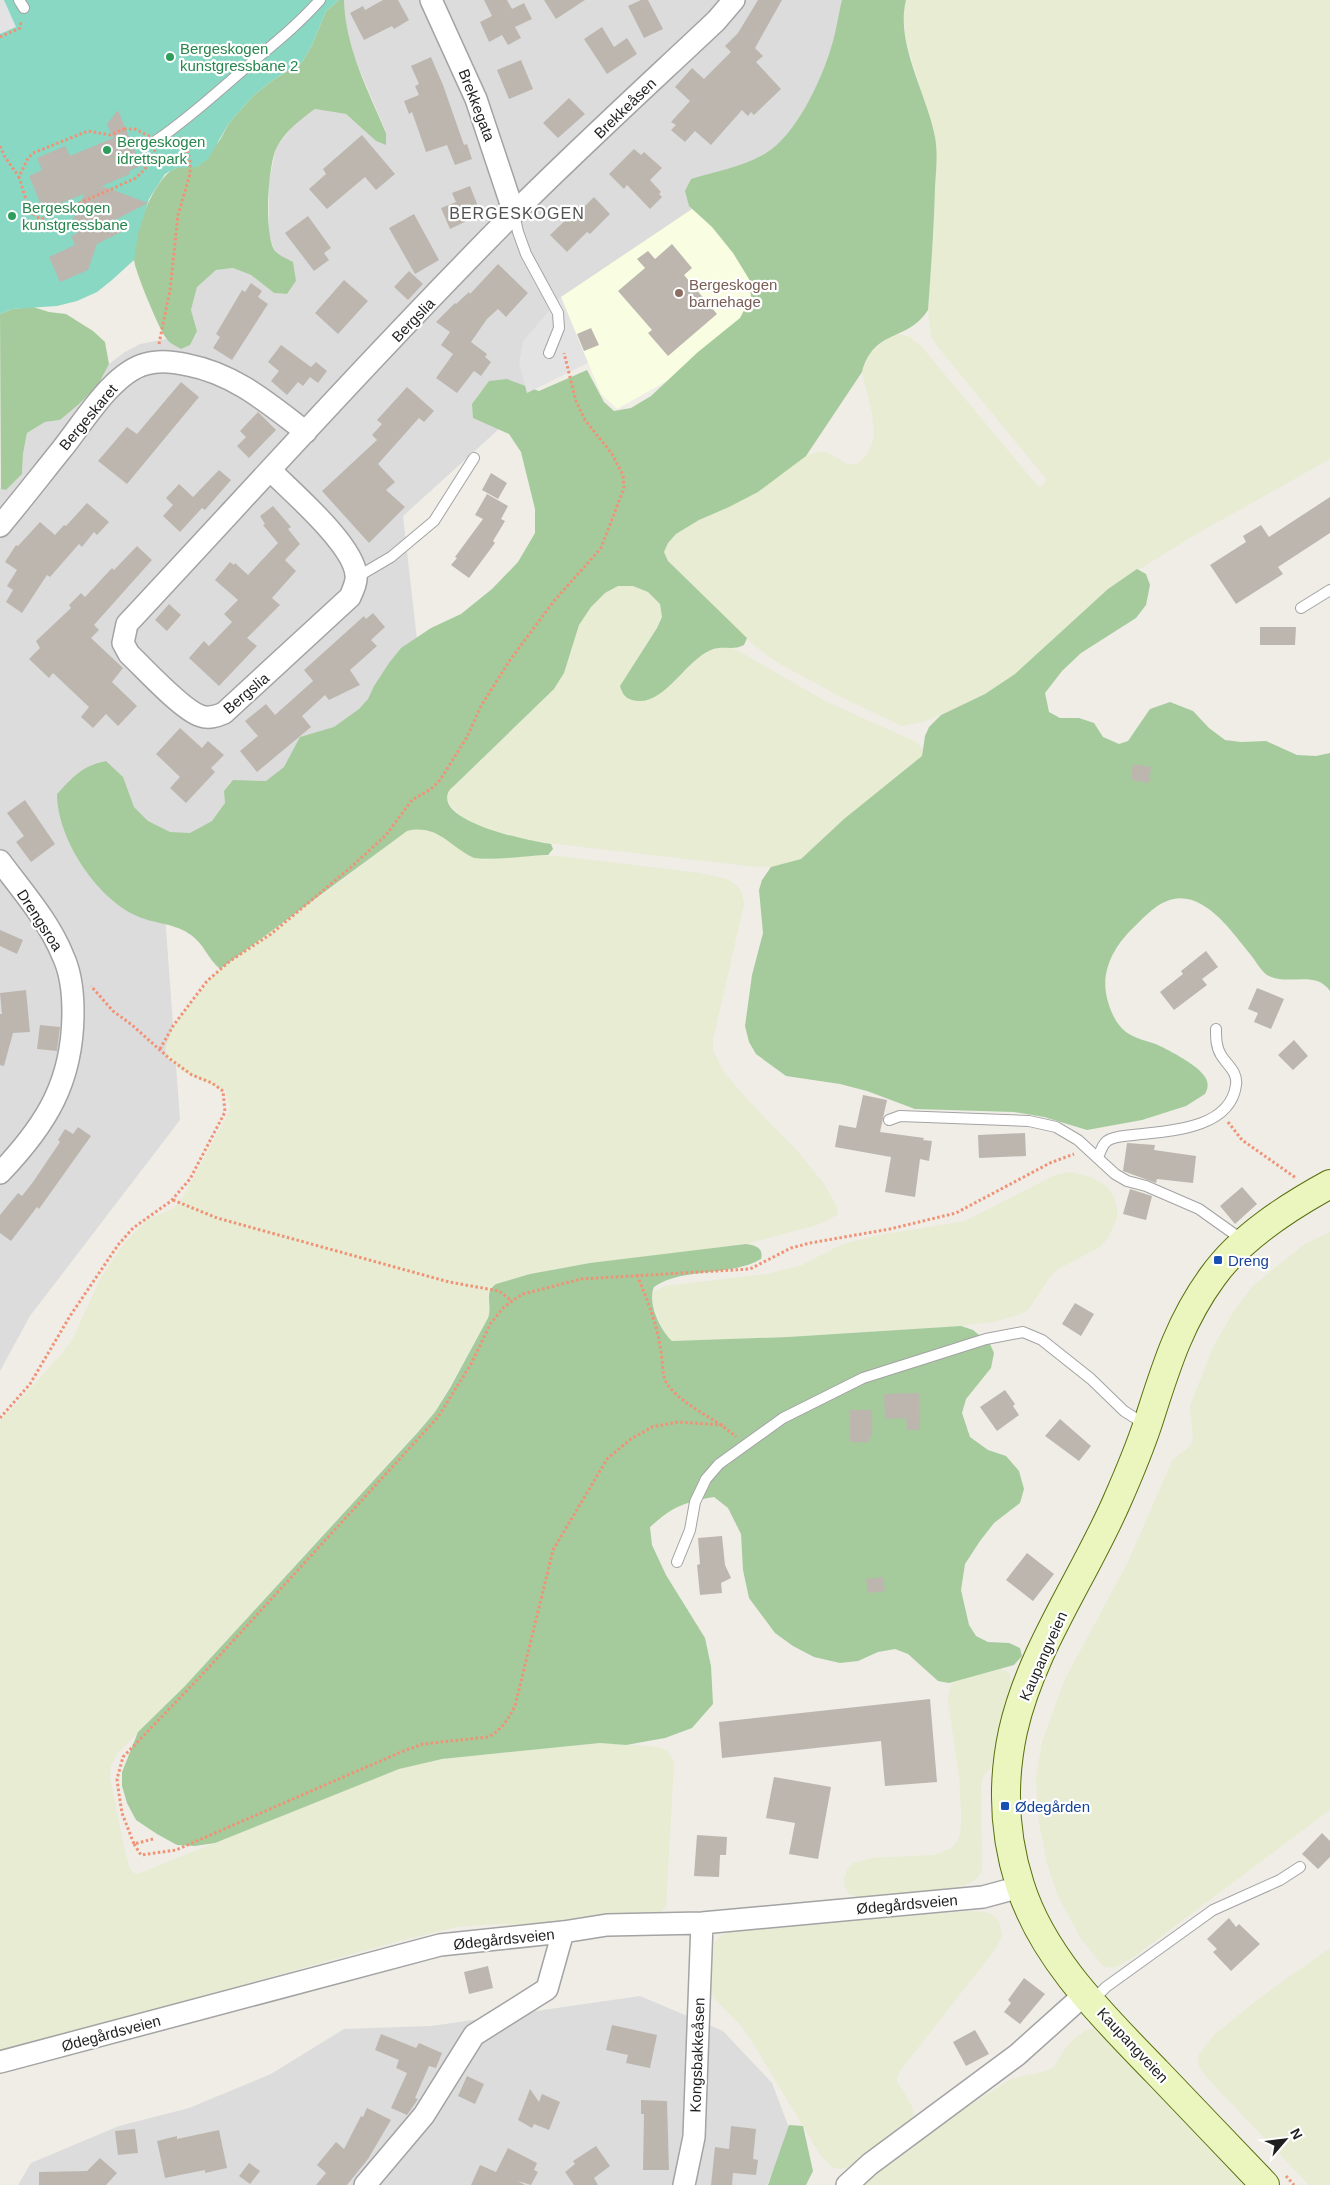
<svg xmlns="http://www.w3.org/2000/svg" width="1330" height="2185" viewBox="0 0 1330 2185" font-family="Arial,sans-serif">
<rect width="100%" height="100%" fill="#efede6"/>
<path fill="#dddcdc" d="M344,0H876L842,155L561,297L523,342L527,393L522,408L403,516L423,693L163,888L180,1120L30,1316L0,1371V486L1,489L22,474L23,454L27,433L45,422L60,420L98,385L109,364L125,352L140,344L166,339L181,349L197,331L191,310L197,286L216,270L233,268L251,275L274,293L287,294L296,281L275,252L269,235V182L276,148L294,124L315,109L346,114L376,141L386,144V132L350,47L344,20Z
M640,1996L723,2031L772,2083L791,2133L767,2185H18L31,2163L119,2126L189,2108L271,2074L344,2029L431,2026Z"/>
<path fill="#f9fde1" d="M704,201L787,314L617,409L601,394L561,297Z"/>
<path fill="#e7ecd2" d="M906,0H1330V459L1191,537L1108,589L1015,674L985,694L926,721L902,726L841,697L778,663L756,647L692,585L668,561L664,552L668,543L676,534L699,520L729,507L758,492L806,456L817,452H827L849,465L858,463L867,455L872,444L874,432L872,413L862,372L866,361L872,351L890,336L899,334L910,337L921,346L1036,484L1040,487L1044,484L1046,479L938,347L931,337L928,310L934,226L935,137L906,40L903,12Z
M618,586H633L648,592L660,604L662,617L657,628L644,647L657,696L698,658L711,650L722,647L735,649L825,701L916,742L923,749V756L844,819L801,859L771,867L748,866L531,841L479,826L461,816L451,806L447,798L449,791L554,689L564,673L579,625L591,607L605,593Z
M419,828L431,831L482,860L528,855L558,856L700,873L727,879L737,886L742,893L744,904L713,1040V1050L723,1071L745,1097L798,1152L822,1181L833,1199L838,1210L837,1215L820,1224L746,1244L558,1268L496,1284L491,1287L488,1294L491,1311L488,1318L435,1412L184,1687L117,1754L111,1765L110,1777L125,1852L130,1869L134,1873L138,1874L377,1777L418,1763L442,1759L600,1743L651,1746L667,1750L674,1763L666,1907L657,1915L550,1925L495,1924L456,1927L395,1942L0,2053V1421L61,1355L73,1338L100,1279L124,1243L147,1220L174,1208L183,1197L227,1116L230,1107L225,1091L183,1072L168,1059L165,1049L173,1026L212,977L230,961L352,873L391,842L407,831Z
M1070,1172L1090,1177L1105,1185L1114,1196L1117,1210V1218L1108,1238L1100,1247L1058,1269L1050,1277L1028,1310L1018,1315L997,1321L961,1326L788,1337L672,1341L665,1335L652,1302V1292L665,1286L767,1274L802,1265L837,1247L851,1242L874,1236L965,1221L1055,1175Z
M1330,1232V1810L1135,1956L1118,1966L1109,1968L1103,1966L1081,1939L1057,1894L1047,1863L1039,1822L1036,1778L1042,1742L1065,1679L1127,1564L1173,1459L1190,1446L1193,1440L1190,1406L1214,1345L1235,1309L1252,1287L1303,1245Z
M1002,1669L1009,1673L1012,1688L993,1759L990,1769L983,1776L981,1784L982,1870L978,1877L972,1882L952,1890L865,1897H857L849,1894L845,1888L844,1879L847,1870L853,1863L873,1858L934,1855L952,1848L958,1840L961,1829V1809L959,1776L948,1702L949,1692L954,1681Z
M970,1911L985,1912L993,1915L999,1922L1002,1935L997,1947L900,2071L897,2078V2082L911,2104L914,2114V2121L854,2165L840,2169L832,2167L821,2156L750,2038L741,2026L715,1999L711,1990L709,1970L714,1943L723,1934L734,1930Z
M1330,1948V2185H1309L1211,2082L1201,2070L1198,2063L1199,2054L1216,2033L1261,1997Z
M1096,2028L1250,2185H859L941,2124L1011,2079L1046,2071L1054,2067L1066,2047L1074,2039L1086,2030Z"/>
<path fill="#a5cb9d" d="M339,0H344C345,47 368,90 386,133V145L376,141L346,114L315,109C300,120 286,130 277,147C268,162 263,239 276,252C280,256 288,259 293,262L296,281L287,294L274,293L251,275L233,268L216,270L197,287L191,310L197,331L190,345L181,349C176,346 169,343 166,338C159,329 135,271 134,260C131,238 154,178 174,169C180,166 190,167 197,167L220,140L229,123L254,95L273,80L302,62L312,45L326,11Z
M842,0H906C895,44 927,94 935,137C938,153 936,171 935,187C934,228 931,269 928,310C908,342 874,328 862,372L806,456L758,492L729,507L699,520L676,534L668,543L664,552L668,561L747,638L744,645C733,651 722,645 711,650C684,661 663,709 632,700C625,698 622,693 620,686L657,628L662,617L660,604L648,592L633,586H618L605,593L591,607L579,625L564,673L554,689L457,783C455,785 451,788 449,791C432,822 534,842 551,844L553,849L548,855C534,855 481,862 472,857C448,845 437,824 407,831L220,969C208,959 204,944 191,935C175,923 154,924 137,916C96,898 57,838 57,794C74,776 82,766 106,761L123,777L134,807L148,821L170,832L190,833L212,821L225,803L224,791L233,780L266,781L284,767L300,737L334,727L359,709L368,699L374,686L389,663L401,648L431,628L461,614L492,589L518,562L535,533V509L521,452L509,434L473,418L472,404L489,381L507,379L539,391L587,370L604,402L614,411L631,408L651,396L698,352L740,318L751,297L749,279L733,253L712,227L689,206L685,191L691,179C716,171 743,167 766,153C796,135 821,81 831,48C836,33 838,16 842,0Z
M33,307L49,312L66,314L93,331L105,342L109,364L98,385L79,404L60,420L45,422L27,433L23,454L22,474L6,490L1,489L0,314L12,309Z
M1137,569L1146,574L1150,585L1146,605L1136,618L1081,653L1062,671L1045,693L1049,712L1060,718H1079L1094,723L1103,737L1119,744L1128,741L1150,709L1170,702L1193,711L1209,728L1225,740L1241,742L1266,741L1297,755L1316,756L1330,753V991C1315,969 1287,987 1267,975C1260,970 1256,961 1250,954C1231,931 1202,887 1167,901C1155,905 1141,920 1132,929C1115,946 1102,968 1106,993C1108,1006 1115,1024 1126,1032C1136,1039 1148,1041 1158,1045C1170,1051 1198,1065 1205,1077C1209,1083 1208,1088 1205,1094L1186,1106L1142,1120L1087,1130L1044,1117L1014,1112L915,1109L867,1091L840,1084L786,1076L756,1054L749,1042L745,1026L752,975L763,933L759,890L762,880L771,867L801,859L844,819L922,756L925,736L929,727L941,715L985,694L1015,674L1108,589Z
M746,1244C755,1245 764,1248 761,1259C730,1277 683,1267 654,1287C647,1302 660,1330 672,1341L788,1337L961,1326L973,1330L990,1344L994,1353L991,1368L966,1399L962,1413L970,1437L988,1450L1006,1456L1019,1471L1024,1489L1020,1503L994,1523L980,1541L965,1564L961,1590L969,1625L976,1636L988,1642L1009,1643L1020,1648L1022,1656L1014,1665L949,1683L938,1681L908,1654L895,1649L878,1652L858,1661L840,1663L814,1657L793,1646L775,1633L749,1598L743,1570L741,1534L728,1508L714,1497C682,1503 674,1506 650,1527L652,1545L666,1575L705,1638L711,1666L713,1704L692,1728L665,1738L626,1745L600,1743L442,1759L399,1769L215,1843L195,1846L177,1845L157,1834L136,1820L127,1803L122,1786V1772L138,1732L184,1687L418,1432L435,1412L450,1388L488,1318C493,1305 483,1292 496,1284L530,1274L590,1263Z
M789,2125L803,2126L813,2171L806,2185H768Z"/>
<path fill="#89d8c4" d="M0,0H339L326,11L312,45L302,62L273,80L254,95L229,123L208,159L197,167L176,168L165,174L149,199L138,234L134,260L112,280L97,292L77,301L57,306L12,309L0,314Z"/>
<path fill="#e3e3e3" d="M0,0H4L16,27L0,34Z
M561,297L588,363L527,393L519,363L523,342Z"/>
<path fill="#bcb6af" d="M383,0H398L409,20L394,29L392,26L364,40L350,13L363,6L365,10Z
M484,0H507L512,9L524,3L532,19L515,27L521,38L508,45L502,35L489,42L480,22L492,16Z
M544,0H585L556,19Z
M641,0H648L663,29L644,38L628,6Z
M758,0H782L755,48L763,56L756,62L781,89L754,115L751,112L748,116L742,110L711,145L695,131L685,142L671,130L676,125L671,122L690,101L675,87L692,68L704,79L731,52L725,46L738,33Z
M602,27L614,47L627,38L637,54L607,74L584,39Z
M431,57L443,85L464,145L467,144L472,159L455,165L447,145L426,152L412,112L409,114L404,101L419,95L415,86L419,84L411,66Z
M521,60L533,89L509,99L497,70Z
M569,98L585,114L558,138L543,123Z
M118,110L141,166L129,171L130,174L102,186L148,203L115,220L121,232L97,244L88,270L60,282L49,257L75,245L71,236L77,233L72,222L84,194L43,210L29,176L42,170L37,158L65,146L70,156L113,138L107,124Z
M362,135L395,174L376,190L365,177L327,209L309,189L326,174L323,169Z
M634,149L641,155L644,152L662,168L650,180L661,192L659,194L662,197L650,209L627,185L624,189L609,174Z
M470,186L481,214L450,229L441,208L456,202L452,193Z
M594,197L610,214L590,234L587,232L567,252L550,235L573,213L575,216Z
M414,214L439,260L415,274L389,228Z
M308,216L331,248L324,253L329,260L314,271L285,233Z
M672,244L692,268L684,275L717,314L668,356L648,333L652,330L618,291L645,268L637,259L648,251L655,259Z
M498,264L528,293L506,317L498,309L487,319L471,342L487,354L485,357L491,362L481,376L474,371L457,393L436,378L453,354L441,345L450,332L436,322L455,303L456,304L469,292L470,294Z
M409,271L423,284L408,300L394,287Z
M344,280L368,301L338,334L315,313Z
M251,283L262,291L258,297L268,304L232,360L213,348L220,337L216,334L242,290L245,292Z
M591,328L599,345L584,351L577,334Z
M281,345L311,367L316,362L327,371L318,383L310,377L303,386L298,382L287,395L271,381L279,371L268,362Z
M181,382L199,397L127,484L98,461L127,427L137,434Z
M407,387L434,411L424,422L419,418L378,464L395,482L386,490L405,507L369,543L322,491L377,440L372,435L382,424L377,420Z
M258,412L276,430L249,458L237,446L246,437L240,431Z
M219,470L231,480L205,510L202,508L180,532L163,516L173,505L166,498L179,484L193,497Z
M491,473L507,483L498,499L482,490Z
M487,494L508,506L501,519L505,521L493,541L495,543L469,578L451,565L457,558L455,557L483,519L475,515Z
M1330,497V533L1278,567L1283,574L1236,604L1210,565L1246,542L1243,536L1261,525L1269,537Z
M87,503L109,522L97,535L94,532L82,547L79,544L50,577L47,575L22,613L6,602L13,590L7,586L17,570L5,562L16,545L18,546L40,522L55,535L64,525L66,526Z
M273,506L291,527L288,529L300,544L285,560L296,571L272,598L280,605L247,638L257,646L219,686L189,658L204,641L209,646L232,622L224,614L238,600L215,580L230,562L234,565L235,563L248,575L278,543L263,525L265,524L260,516Z
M137,546L152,560L94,625L99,630L91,638L123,668L112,682L137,706L118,726L106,714L93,728L81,717L89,707L53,673L49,678L29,659L40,648L36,641L71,608L69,605L81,593L85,597L112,568L114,570Z
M169,604L181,615L167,631L155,620Z
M373,613L385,627L371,640L377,646L350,670L360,685L329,700L325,695L302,716L311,727L257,772L240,751L258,736L245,721L266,704L275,715L313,681L304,670L364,616L366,619Z
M1260,627H1296L1295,645H1260Z
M180,728L202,748L208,741L224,755L211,768L215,772L186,803L170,788L180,777L156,754Z
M1133,764L1151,767L1149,783L1131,780Z
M25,800L55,844L31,862L16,842L24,836L7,813Z
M0,930L23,940L17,954L0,946Z
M1206,951L1218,967L1202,979L1207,985L1174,1010L1160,992L1183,974L1181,971Z
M1257,988L1284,999L1271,1029L1254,1022L1258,1013L1248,1009Z
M26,990L30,1032L13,1033L4,1066L0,1065V1014H2L0,993Z
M40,1025L60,1027L57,1051L37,1049Z
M1294,1040L1308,1056L1293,1070L1278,1055Z
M863,1095L887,1100L880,1132L924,1138L923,1140L932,1141L929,1161L920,1159L915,1197L885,1192L891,1157L835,1147L839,1125L856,1128Z
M78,1127L91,1136L39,1209L37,1207L11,1241L0,1233V1215L18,1193L22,1196L33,1182L60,1142L58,1140L65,1129L73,1134Z
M1025,1133L1026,1156L979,1158L978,1135Z
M1127,1143L1155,1145L1154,1150L1196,1156L1193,1183L1157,1179L1156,1183L1123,1171Z
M1242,1187L1257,1204L1235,1224L1220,1206Z
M1130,1189L1152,1196L1146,1220L1123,1214Z
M1075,1303L1094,1314L1081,1336L1062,1324Z
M1005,1390L1015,1404L1013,1406L1019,1415L997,1431L980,1407Z
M919,1393L920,1430H907L906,1418L885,1419L884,1394Z
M850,1410H872V1437H869V1442H850Z
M1060,1419L1091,1446L1079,1461L1045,1436Z
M722,1536L725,1565L731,1578L721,1583L722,1593L700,1595L697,1565L700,1564L698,1538Z
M1027,1553L1054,1574L1033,1601L1006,1580Z
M883,1577L885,1591L868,1593L866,1579Z
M930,1699L937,1782L885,1786L881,1741L722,1758L719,1722Z
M774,1777L831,1787L818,1859L789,1854L795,1823L766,1818Z
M1322,1833L1330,1841V1857L1318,1869L1302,1854Z
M697,1835L727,1837L726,1855H720L719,1877L694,1876Z
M1229,1918L1236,1927L1239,1924L1260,1944L1231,1971L1213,1952L1217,1949L1207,1939Z
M488,1966L493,1988L469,1994L464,1972Z
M1024,1978L1045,1994L1020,2024L1004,2012L1011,2003L1008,2000Z
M612,2025L657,2035L650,2068L626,2063L628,2055L606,2050Z
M975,2030L989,2054L966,2066L953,2042Z
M381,2034L416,2048L419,2043L442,2053L436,2068L429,2066L415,2098L418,2099L407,2115L391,2108L407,2073L396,2068L399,2060L375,2050Z
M467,2076L484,2084L475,2104L458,2096Z
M530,2089L539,2102L542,2094L560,2102L549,2130L534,2124L532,2128L518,2120Z
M641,2100L667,2101L669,2170H643L644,2114H641Z
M367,2108L391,2120L368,2159L347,2185H316L326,2173L317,2165L336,2142L344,2149L361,2116L363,2117Z
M731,2126L756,2129L753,2159L758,2160L756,2175L733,2173L732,2185H711L715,2147L729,2149Z
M135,2129L138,2153L118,2155L115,2131Z
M219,2130L227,2168L205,2173V2170L165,2178L157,2141L177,2136V2139Z
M596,2146L610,2166L594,2178L598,2185H574L565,2172L575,2164L573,2161Z
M508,2148L537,2163L534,2170L538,2172L531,2185L518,2181L525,2185H471L480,2165L496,2172Z
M100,2158L117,2173L106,2185H39V2172L87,2171Z
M249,2163L260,2171L250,2184L239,2176Z"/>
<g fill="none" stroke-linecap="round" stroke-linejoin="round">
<defs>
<path id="lane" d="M19,0L24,8
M157,140C188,119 215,94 243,70C271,46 296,27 320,0
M514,214L518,232L526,254L558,313L559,328L549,353
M357,577L391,557L434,521L474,458
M1301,608L1330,590
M889,1120L900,1116L1029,1121L1056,1127L1078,1140L1115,1174L1127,1181L1146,1186L1199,1209L1244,1241
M1098,1158C1100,1152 1102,1145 1107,1141C1114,1136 1125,1136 1133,1135C1167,1131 1230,1130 1236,1085C1238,1072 1227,1065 1221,1055C1216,1047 1216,1038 1216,1029
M677,1562L690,1530L695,1502L706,1479L719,1464L783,1418L863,1378L986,1339L1023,1332L1042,1340L1091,1379L1124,1411L1146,1425
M1093,2000L1106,1987L1213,1910L1280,1880L1300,1867"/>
<path id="street" d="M431,0L476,99L514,213
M270,470C292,492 354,545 356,575C357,582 353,590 350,597L224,713C217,716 209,719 201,716C183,711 145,669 129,654L123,643L127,624C255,487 381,347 513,214C579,148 648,85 716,21L734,0
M0,526C21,501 41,475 62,449C83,423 113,372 146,364C159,360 175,362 188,365C235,374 269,404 306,432
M0,861C22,891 49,921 63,956C71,973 73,993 73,1012C73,1081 47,1124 0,1173
M0,2062L440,1945L563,1932L607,1925L702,1923L983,1897L1020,1887
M365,2185L424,2115L474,2035L547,1989L563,1932
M684,2185L694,2137L702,1923
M847,2185L870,2164L1017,2055L1085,1994"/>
<path id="secondary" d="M1265,2185C1229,2147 1193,2110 1157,2072C1105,2018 1043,1959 1020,1885C1004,1835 1002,1782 1013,1731C1031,1650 1084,1577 1117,1501C1128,1476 1139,1450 1148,1423C1165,1370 1179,1322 1213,1276C1241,1237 1288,1207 1330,1184"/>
</defs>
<use href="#lane" stroke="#a3a3a3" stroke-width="12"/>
<use href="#street" stroke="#a3a3a3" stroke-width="24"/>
<use href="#secondary" stroke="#586f0d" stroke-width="30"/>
<path stroke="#f09276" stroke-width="3" stroke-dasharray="2.5 2.5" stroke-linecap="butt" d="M0,37L20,28L21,21
M124,129H135L157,140C154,158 148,168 134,179L53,215C48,217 42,220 37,217C28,212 22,186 19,177L27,160L33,153L88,131L110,135Z
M0,146L5,157L19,177
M159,344L170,290L178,215L190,174V159L182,137
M160,1049L173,1026L207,981L230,961L271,934L350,868L386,835L412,800L431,789L440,780L467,737L481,706L510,660L554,601L601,548L624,488L623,475L612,454L585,420L576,401L564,353
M1228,1122L1242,1140L1296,1178
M173,1200L217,1218L449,1282L499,1291L512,1301
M637,1275C649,1304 659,1329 662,1360C663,1371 663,1381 671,1389C689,1409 717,1419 736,1437
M0,1418L30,1384L70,1316L118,1245L133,1228L171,1201L190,1179L225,1112L223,1091L212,1083L192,1075L170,1059L132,1025L113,1011L91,986
M153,1839L134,1844L122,1813L119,1794L117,1779L123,1757L199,1678L438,1417L471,1364L491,1323L503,1308L512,1301L523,1294L581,1279L750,1269L791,1248L810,1243L890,1229L956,1213L1050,1163L1074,1154
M134,1844L141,1855L176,1850L401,1752L423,1744L488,1737C502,1730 508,1719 515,1706L553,1550L607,1459L631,1439L652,1427L678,1422L723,1425
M1286,2176L1294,2185"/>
<use href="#lane" stroke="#fff" stroke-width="10"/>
<use href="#street" stroke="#fff" stroke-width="21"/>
<use href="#secondary" stroke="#ebf5be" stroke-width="28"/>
</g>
<g fill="#2e9e5b" stroke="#fff" stroke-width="2">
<circle cx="170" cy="57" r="5"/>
<circle cx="107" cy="150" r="5"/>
<circle cx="12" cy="216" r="5"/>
</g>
<circle fill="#8d6e63" stroke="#fff" stroke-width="2" cx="679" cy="293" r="5"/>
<g fill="#1a4fb4" stroke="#fff" stroke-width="2">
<rect x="1213" y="1255" width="10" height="10" rx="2.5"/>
<rect x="1000" y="1801" width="10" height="10" rx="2.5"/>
</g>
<g text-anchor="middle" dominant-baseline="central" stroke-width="4.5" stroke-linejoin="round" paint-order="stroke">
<g font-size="15" fill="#27864d" stroke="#fff" text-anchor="start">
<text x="180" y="48">Bergeskogen<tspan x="180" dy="17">kunstgressbane 2</tspan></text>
<text x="117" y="141">Bergeskogen<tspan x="117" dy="17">idrettspark</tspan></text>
<text x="22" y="207">Bergeskogen<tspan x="22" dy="17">kunstgressbane</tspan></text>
</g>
<g font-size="15" fill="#1f1f1f" stroke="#fff">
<text transform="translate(477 105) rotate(69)">Brekkegata</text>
<text transform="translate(625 108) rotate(-44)">Brekkeåsen</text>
<text transform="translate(413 320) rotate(-46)">Bergslia</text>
<text transform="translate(88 417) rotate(-50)">Bergeskaret</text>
<text transform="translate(246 693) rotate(-40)">Bergslia</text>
<text transform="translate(40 920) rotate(57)">Drengsroa</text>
<text transform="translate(1043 1656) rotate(-66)">Kaupangveien</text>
<text transform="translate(907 1904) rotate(-5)">Ødegårdsveien</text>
<text transform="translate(504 1939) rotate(-6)">Ødegårdsveien</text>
<text transform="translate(111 2033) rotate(-15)">Ødegårdsveien</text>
<text transform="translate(1133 2045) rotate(47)">Kaupangveien</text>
<text transform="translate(697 2055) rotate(-88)">Kongsbakkeåsen</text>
</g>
<g font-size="15" fill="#785e54" stroke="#fff" text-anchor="start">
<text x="689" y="284">Bergeskogen<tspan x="689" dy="17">barnehage</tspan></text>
</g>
<g font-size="15" fill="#164399" stroke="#fff" text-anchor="start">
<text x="1228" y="1260">Dreng</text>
<text x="1015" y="1806">Ødegården</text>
</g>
<g font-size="16" letter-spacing="1" fill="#525252" stroke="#fff">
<text x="517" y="213">BERGESKOGEN</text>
</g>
</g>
<g transform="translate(1285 2140) rotate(62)" stroke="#ffffff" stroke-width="4" paint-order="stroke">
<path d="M0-4L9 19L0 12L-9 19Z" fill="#1f1f1f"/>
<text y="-8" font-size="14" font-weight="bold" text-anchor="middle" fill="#1f1f1f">N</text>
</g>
</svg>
